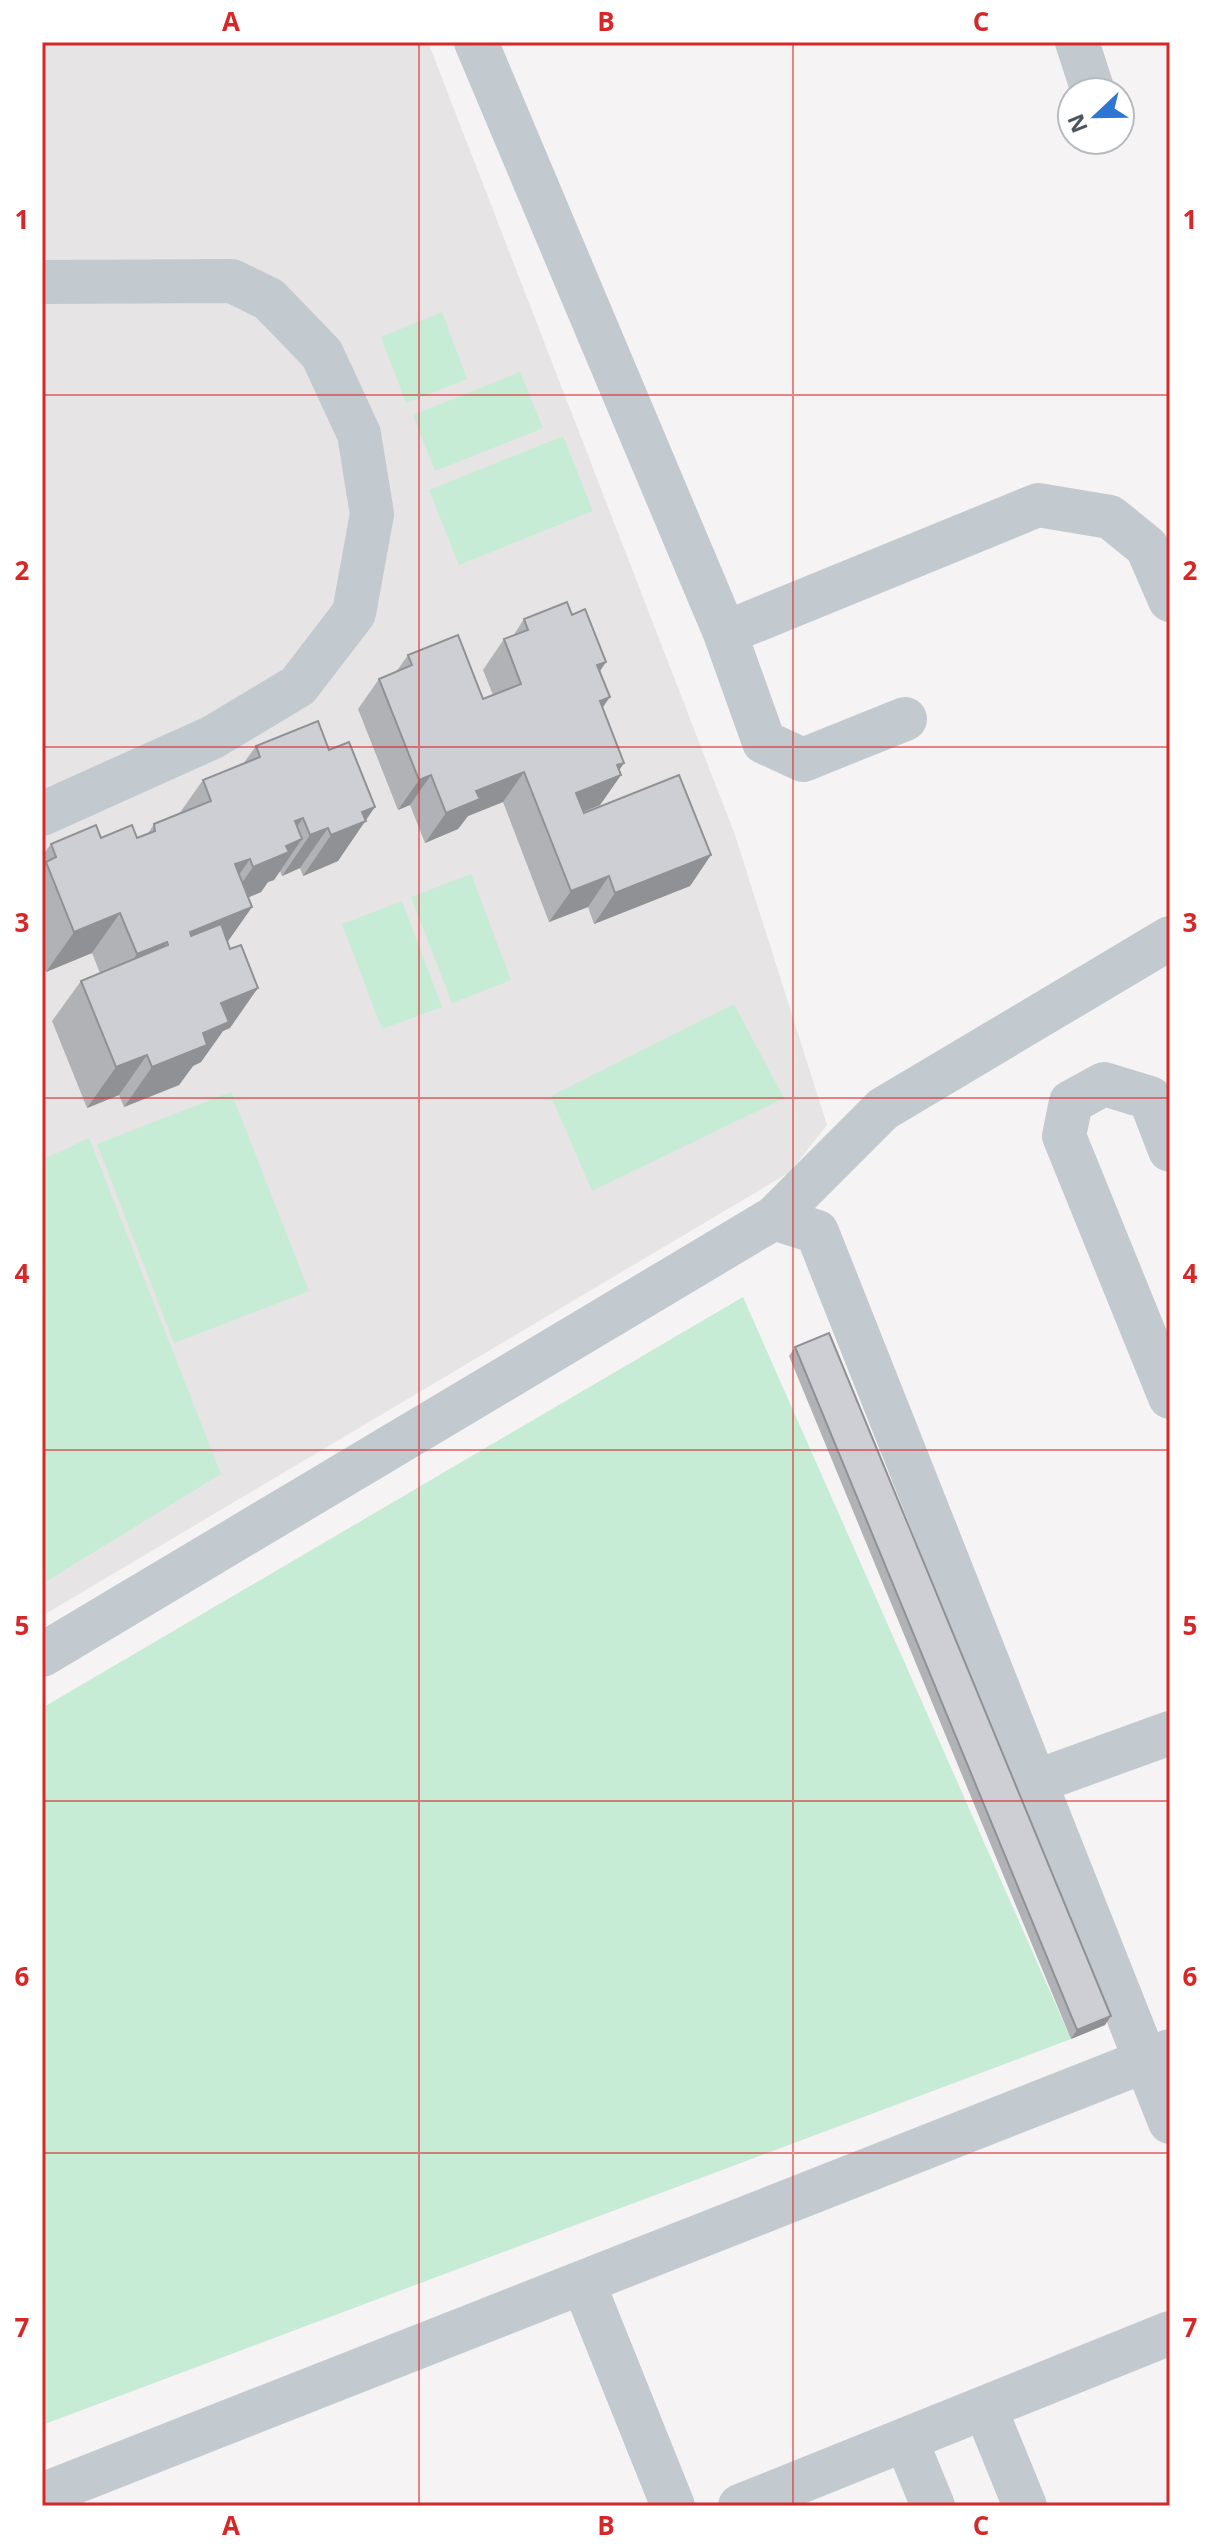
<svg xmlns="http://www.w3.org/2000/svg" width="1212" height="2548" viewBox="0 0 1212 2548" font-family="'Open Sans',sans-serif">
<rect width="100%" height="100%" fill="#f5f3f3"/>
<path fill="#e6e4e4" d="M42,42H428L735,835L827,1125L790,1172L42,1616Z"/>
<path fill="#c7ecd6" d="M442,312L467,379L406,403L381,337Z
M520,372L543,428L435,471L413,415Z
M563,436L593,511L459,565L429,490Z
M471,874L511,980L452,1003L411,897Z
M402,901L442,1007L382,1029L342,924Z
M734,1004L784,1098L592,1191L551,1096Z
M231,1092L309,1291L174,1343L97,1144Z
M89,1138L221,1474L42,1584V1160Z
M743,1297L1071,2039L42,2425V1708Z"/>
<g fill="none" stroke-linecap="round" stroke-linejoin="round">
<path stroke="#c2cad0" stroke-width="44" d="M476,42L725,633L764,742L803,760L905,719
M1077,42L1092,88
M42,282L232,281L269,299L322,354L359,434L372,514L354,613L298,686L213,737L42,814
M725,633L1038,505L1110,517L1147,547L1170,600
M1170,1150L1150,1098L1104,1084L1071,1102L1064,1136L1170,1397
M774,1218L883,1109L1170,938
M42,1655L774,1218L817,1232L1170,2122
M1035,1782L1170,1733
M583,2282L673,2506
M985,2408L1025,2506
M906,2440L933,2506
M42,2495L1170,2051
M740,2506L1170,2333"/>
</g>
<path fill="#b0b2b6" d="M572,615L606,662L600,671L602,707L621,775L600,805L584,812L711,855L690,886L594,924L588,907L549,922L503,802L468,816L458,829L425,843L410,805L398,810L358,709L379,679L396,672L408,655L483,699L493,695L483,670L504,639L513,636L524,619Z
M256,746L329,750L365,820L338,861L303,876L300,868L282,876L280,871L274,880L268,882L261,892L248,898L252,907L227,942L230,1028L223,1031L201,1062L193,1066L179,1085L124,1107L119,1095L87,1108L52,1021L81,981L100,973L92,953L46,972L42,963V856L51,844L101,838H137L147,835L154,824L179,814L203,780L243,764Z
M795,1347L1105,2025L1071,2039L789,1356Z"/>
<path fill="#909194" d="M606,662L585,693L597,665Z
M610,697L589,727L600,701Z
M624,763L614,778L621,775L600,805L555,823L576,793L617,765Z
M524,772L503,802L468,816L458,829L425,843L446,813L476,791Z
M431,775L410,805L398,810L419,780Z
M375,807L338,861L303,876L331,835L362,812Z
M303,818L276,858L286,846L302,839L274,880L268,882L261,892L225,907L253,867L295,821Z
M328,828L300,868L282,876L310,835Z
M711,855L690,886L594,924L615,893Z
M250,859L222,899L235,864Z
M609,876L588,907L549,922L571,891Z
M252,907L224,947L161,973L190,932Z
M120,913L92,953L46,972L74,932Z
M167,942L139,983L109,995L137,954Z
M258,988L230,1028L223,1031L201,1062L193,1066L179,1085L124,1107L152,1067L221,1003Z
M147,1055L119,1095L87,1108L116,1067Z
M1111,2016L1105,2025L1071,2039L1077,2030Z"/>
<path fill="#cdcfd4" stroke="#909194" stroke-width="2" d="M567,602L572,615L585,609L606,662L597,665L610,697L600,701L624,763L617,765L621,775L576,793L584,813L679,775L711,855L615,893L609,876L571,891L524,772L476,791L480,799L446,813L431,775L419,780L379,679L412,665L408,655L458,635L483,699L521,684L504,639L528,630L524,619Z
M318,721L329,750L349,742L375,807L362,812L366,821L331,835L328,828L310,835L303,818L295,821L302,839L286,846L289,852L253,867L250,859L235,864L252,907L190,932L191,936L221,924L230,949L241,945L258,988L221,1003L229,1022L203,1033L207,1045L152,1067L147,1055L116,1067L81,981L168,945L167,942L137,954L120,913L74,932L46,862L56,857L51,844L96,825L101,838L132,825L137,838L155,831L154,824L211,801L203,780L260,757L256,746Z
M829,1333L1111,2016L1077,2030L795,1347Z"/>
<path fill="none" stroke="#d62828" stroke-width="2" stroke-opacity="0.55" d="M419,42V2506M793,42V2506M42,395H1170M42,747H1170M42,1098H1170M42,1450H1170M42,1801H1170M42,2153H1170"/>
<rect width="1212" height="2548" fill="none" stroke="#ffffff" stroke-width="88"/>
<g transform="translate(1096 116) rotate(248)"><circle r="38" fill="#ffffff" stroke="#b7bbbf" stroke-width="2"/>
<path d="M0-6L14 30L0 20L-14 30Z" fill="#2e76d3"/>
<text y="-12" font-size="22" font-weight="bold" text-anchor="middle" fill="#4c565f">N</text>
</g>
<rect x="44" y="44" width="1124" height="2460" fill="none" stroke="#d62828" stroke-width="3"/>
<g font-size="26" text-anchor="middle" font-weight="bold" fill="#d62828">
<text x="231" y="31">A</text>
<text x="606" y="31">B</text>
<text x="981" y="31">C</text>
<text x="22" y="229">1</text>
<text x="1190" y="229">1</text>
<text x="22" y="580">2</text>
<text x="1190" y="580">2</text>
<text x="22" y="932">3</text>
<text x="1190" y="932">3</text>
<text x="22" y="1283">4</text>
<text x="1190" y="1283">4</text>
<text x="22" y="1635">5</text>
<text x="1190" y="1635">5</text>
<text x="22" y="1986">6</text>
<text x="1190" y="1986">6</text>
<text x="22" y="2337">7</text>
<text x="1190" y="2337">7</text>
<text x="231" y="2535">A</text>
<text x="606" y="2535">B</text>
<text x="981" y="2535">C</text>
</g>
</svg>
